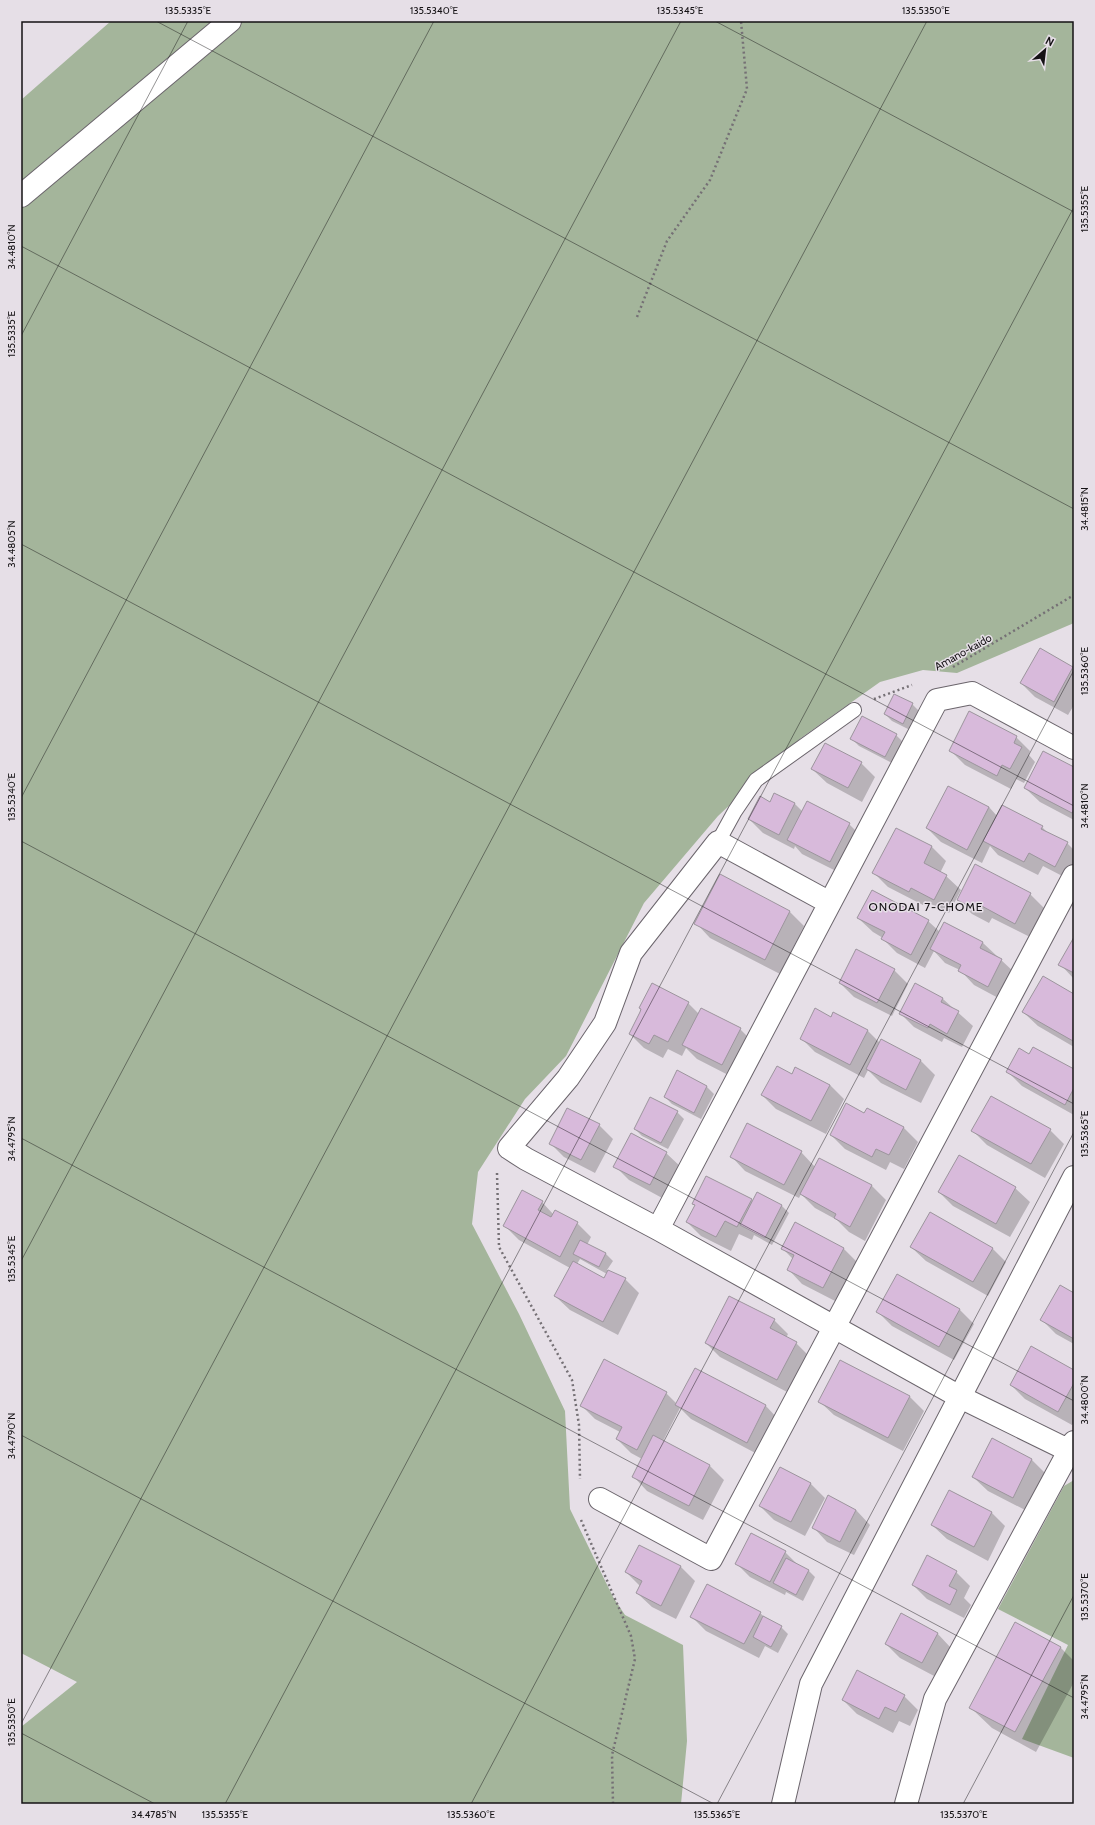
<svg xmlns="http://www.w3.org/2000/svg" width="1095" height="1825" viewBox="0 0 1095 1825" font-family="Cabin,sans-serif">
<rect width="100%" height="100%" fill="#e6dfe7"/>
<path fill="#a4b59b" d="M111,21H1074V623L957,673L923,670L880,682L801,738L718,816L644,903L566,1056L525,1099L478,1172L472,1224L519,1314L565,1411L570,1509L613,1597L625,1615L683,1645L687,1741L681,1804H21V1727L77,1682L21,1653V100Z
M1074,1480V1758L1022,1739L1068,1645L998,1609L1064,1486Z"/>
<path fill="#0003" fill-rule="evenodd" d="M1040,650L1074,670V705L1068,715L1035,697L1021,683Z
M912,704L919,711L910,730L892,721L885,714Z
M896,735L903,742L892,763L859,746L852,739Z
M1016,737L1030,751L1029,755L1035,762L1024,783L1016,779L1011,789L965,765L950,750Z
M861,763L875,777L862,802L827,783L812,769Z
M1074,768V820L1040,802L1025,788Z
M775,794L795,804L803,812L849,824L863,838L844,875L802,854L795,846L794,849L763,833L749,819L770,803Z
M989,807L997,816L1042,827L1049,834L1067,843L1074,850V872L1070,880L1043,866L1038,875L998,855L990,846L982,863L941,842L927,828Z
M896,829L932,847L946,861L940,873L946,876L961,890L949,913L925,901L923,905L888,887L874,873Z
M720,876L790,912L804,926L780,974L710,938L696,923Z
M1030,894L1044,908L1030,937L992,918L989,923L972,914L958,900Z
M858,918L928,921L940,932L982,942L1016,974L1002,1000L974,985L960,970L945,963L934,951L925,968L897,953L883,939V938L873,932Z
M1074,939V979L1060,964Z
M894,970L908,984L892,1016L854,997L840,983Z
M1043,978L1074,995V1047L1038,1026L1023,1012Z
M915,985L943,999L973,1026L962,1047L944,1038L942,1042L914,1027L900,1013Z
M688,1003L699,1014L740,1029L754,1043L736,1079L697,1059L686,1048L682,1056L668,1049L663,1058L644,1048L630,1034L642,1010Z
M831,1018L868,1031L880,1043L881,1041L921,1061L935,1075L921,1103L881,1083L868,1070L864,1078L815,1052L801,1038Z
M1029,1055L1074,1071V1115L1022,1086L1008,1072Z
M678,1072L707,1087L714,1094L701,1119L672,1104L665,1097Z
M792,1075L830,1085L844,1099L826,1134L776,1109L762,1095Z
M677,1112L684,1119L668,1149L642,1136L635,1129Z
M864,1114L904,1128L918,1142L904,1169L890,1162L886,1170L845,1149L831,1135Z
M599,1125L613,1139L595,1173L564,1157L550,1143Z
M1050,1130L1064,1144L1045,1178L987,1145L973,1131Z
M801,1152L815,1167L819,1159L872,1186L886,1200L865,1241L849,1232L837,1220L815,1208L801,1194L799,1198L745,1171L731,1156Z
M666,1153L681,1167L664,1199L629,1180L615,1166Z
M1015,1188L1030,1202L1010,1237L953,1206L939,1192Z
M758,1194L782,1206L789,1213L772,1245L754,1235L752,1240L739,1234L731,1251L701,1236L687,1222L696,1206L693,1203L751,1200L753,1202Z
M542,1202L553,1214L577,1223L591,1237L587,1245L606,1254L613,1261L607,1270L625,1279L639,1293L618,1335L570,1310L555,1296L570,1268L519,1240L505,1226ZM580,1259L607,1274L604,1279L577,1264Z
M911,1247L992,1248L1006,1262L988,1296L926,1261Z
M782,1248H843L858,1263L837,1302L802,1284L788,1269L793,1259Z
M898,1275L960,1310L974,1324L954,1360L892,1326L878,1312Z
M1074,1294V1344L1056,1334L1042,1320Z
M774,1320L788,1334L786,1338L796,1343L810,1357L791,1394L720,1357L706,1343Z
M1074,1371V1422L1072,1425L1025,1399L1011,1385Z
M666,1393L677,1404L765,1405L779,1420L761,1456L691,1419L680,1408L663,1441L710,1466L724,1480L703,1520L647,1491L633,1476L642,1459L631,1453L617,1439L620,1432L595,1419L581,1405Z
M909,1396L924,1411L903,1451L834,1415L819,1401Z
M993,1439L1032,1460L1046,1474L1027,1511L988,1491L973,1477Z
M780,1468L811,1484L825,1498L805,1536L774,1520L760,1506Z
M856,1510L870,1525L854,1555L827,1542L813,1527Z
M991,1512L1005,1526L988,1561L947,1539L932,1525Z
M640,1546L681,1567L695,1581L676,1619L652,1607L637,1593L640,1586L626,1572Z
M785,1552L799,1566L808,1570L815,1577L803,1601L786,1592L785,1595L750,1577L736,1563Z
M956,1572L970,1586L964,1598L971,1605L964,1618L927,1599L913,1585Z
M760,1613L767,1619L781,1627L788,1634L778,1653L765,1646L759,1658L706,1631L692,1617Z
M937,1633L951,1648L936,1677L900,1658L886,1644Z
M1060,1647L1074,1661V1682L1036,1752L992,1728L971,1708Z
M904,1696L918,1710L910,1726L899,1721L893,1733L857,1714L843,1700Z"/>
<path fill="#d8badb" stroke="#9c959d" d="M1040,648L1073,667L1054,702L1020,683Z
M894,694L913,703L903,724L884,714Z
M969,711L1017,736L1014,743L1022,747L1010,769L1002,765L997,776L949,751Z
M862,716L897,734L885,757L850,739Z
M825,743L862,762L848,788L811,769Z
M1043,751L1074,767V810L1072,813L1024,788Z
M948,786L989,807L967,850L926,828Z
M774,793L795,803L779,835L748,819L760,796L770,802Z
M807,801L850,823L830,862L787,840Z
M1002,805L1043,826L1041,829L1068,842L1055,867L1029,853L1024,862L983,841Z
M896,828L932,846L924,863L947,875L934,900L911,888L909,892L872,873Z
M975,864L1031,893L1015,924L978,904L975,909L957,900Z
M720,874L790,911L765,960L694,924Z
M872,890L929,920L911,955L881,939L885,932L857,918Z
M944,922L983,942L980,948L1002,959L988,987L958,971L961,965L930,949Z
M1074,937V973L1058,965Z
M856,949L895,969L877,1003L839,983Z
M1043,976L1074,994L1073,1041L1022,1012Z
M652,983L689,1002L668,1042L654,1035L649,1044L629,1034L640,1012L641,1009L639,1008Z
M915,983L943,998L941,1002L959,1011L947,1034L930,1024L928,1028L899,1014Z
M701,1008L741,1028L722,1065L682,1045Z
M815,1008L831,1017L833,1012L868,1030L850,1065L800,1039Z
M881,1039L921,1060L906,1090L866,1069Z
M1033,1047L1074,1069V1088L1065,1105L1006,1072L1019,1048L1029,1054Z
M777,1066L792,1074L795,1067L830,1085L811,1121L761,1095Z
M677,1070L707,1086L694,1113L664,1097Z
M991,1096L1051,1129L1031,1164L971,1131Z
M650,1097L678,1111L661,1143L634,1129Z
M846,1103L864,1113L867,1108L904,1127L889,1155L876,1149L872,1157L830,1135Z
M567,1108L600,1124L581,1160L549,1144Z
M747,1123L802,1151L784,1185L730,1157Z
M631,1133L667,1152L650,1185L613,1167Z
M959,1155L1016,1187L996,1224L938,1192Z
M819,1158L872,1185L850,1227L834,1218L836,1214L800,1194Z
M706,1176L752,1199L737,1227L725,1221L716,1237L686,1222L695,1205L692,1204Z
M522,1190L543,1201L538,1210L551,1217L555,1210L578,1222L560,1257L503,1226Z
M757,1192L782,1205L765,1238L740,1225Z
M930,1212L993,1248L973,1282L910,1247Z
M795,1222L844,1248L823,1288L787,1270L794,1255L781,1249Z
M580,1240L606,1253L599,1267L573,1254Z
M573,1261L604,1278L608,1270L626,1278L603,1322L554,1296Z
M897,1274L960,1309L939,1347L876,1312Z
M1060,1285L1074,1293V1339L1040,1320Z
M729,1296L775,1319L770,1328L797,1342L777,1380L705,1343Z
M1031,1346L1074,1370V1383L1058,1412L1010,1385Z
M604,1359L667,1392L637,1450L616,1439L622,1427L580,1406Z
M840,1360L910,1396L888,1438L818,1402Z
M695,1368L766,1405L747,1443L675,1405Z
M653,1435L710,1465L689,1506L632,1477Z
M992,1438L1032,1459L1013,1498L972,1477Z
M780,1467L811,1483L791,1522L759,1506Z
M949,1490L992,1512L974,1547L931,1525Z
M828,1495L856,1510L840,1542L812,1528Z
M751,1533L786,1551L770,1582L735,1564Z
M639,1545L681,1566L661,1606L636,1593L642,1581L625,1572Z
M927,1555L957,1571L949,1586L957,1590L950,1605L912,1585Z
M786,1558L809,1570L796,1595L773,1583Z
M707,1584L761,1612L744,1644L690,1617Z
M901,1613L938,1633L922,1663L885,1644Z
M763,1616L782,1626L771,1647L753,1637Z
M1015,1622L1061,1647L1015,1732L969,1708Z
M857,1670L905,1695L896,1712L885,1707L879,1719L842,1700Z"/>
<g fill="none" stroke-linecap="round" stroke-linejoin="round">
<defs>
<path id="lane" d="M718,842L735,811L756,780L854,710"/>
<path id="street" d="M21,196L230,21
M830,903L718,842L631,953L605,1023L568,1078L509,1148L526,1159L658,1229L960,1397L1074,1453
M658,1229L937,700L972,693L1074,748
M600,1499L711,1559L1074,876
M906,1804L935,1699L1074,1442"/>
<path id="secondary" d="M783,1804L811,1684L1074,1177"/>
</defs>
<use href="#lane" stroke="#6b656c" stroke-width="16"/>
<use href="#street" stroke="#6b656c" stroke-width="24"/>
<use href="#secondary" stroke="#6b656c" stroke-width="24"/>
<path stroke="#757075" stroke-width="2.5" stroke-dasharray="2 3" stroke-linecap="butt" d="M637,317L667,241L710,180L747,89L741,21
M953,667L1074,595
M874,699L912,685
M497,1173L499,1247L572,1380L579,1425L580,1479
M581,1520L631,1636L635,1659L612,1755L613,1804"/>
<use href="#lane" stroke="#fff" stroke-width="14"/>
<use href="#street" stroke="#fff" stroke-width="22"/>
<use href="#secondary" stroke="#fff" stroke-width="22"/>
</g>
<path fill="none" stroke="#151215" stroke-width="1" stroke-opacity="0.45" d="M156,21L1074,509M715,21L1074,212M21,246L1074,806M21,336L188,21M21,544L1074,1104M21,798L434,21M21,841L1074,1401M21,1138L1074,1698M21,1261L681,21M21,1435L714,1804M21,1724L927,21M21,1733L155,1804M225,1804L1074,207M471,1804L1074,670M717,1804L1074,1132M963,1804L1074,1595"/>
<g text-anchor="middle" dominant-baseline="central" stroke-width="3" stroke-linejoin="round" paint-order="stroke">
<g font-size="11" fill="#151215" stroke="#e6dfe7">
<text transform="translate(963 652) rotate(-29)">Amano-kaido</text>
</g>
<g font-size="12" letter-spacing="1" fill="#151215" stroke="#e6dfe7">
<text x="926" y="906">ONODAI 7-CHOME</text>
</g>
</g>
<rect width="1095" height="1825" fill="none" stroke="#e6dfe7" stroke-width="44"/>
<g transform="translate(1045 50) rotate(28)" stroke="#e6dfe7" stroke-width="3" paint-order="stroke">
<path d="M0-3L7 15L0 10L-7 15Z" fill="#151215"/>
<text y="-6" font-size="11" font-weight="bold" text-anchor="middle" fill="#151215">N</text>
</g>
<rect x="22" y="22" width="1051" height="1781" fill="none" stroke="#151215" stroke-width="1.5"/>
<g font-size="10" text-anchor="middle" fill="#151215">
<text x="188" y="14">135.5335°E</text>
<text x="434" y="14">135.5340°E</text>
<text x="680" y="14">135.5345°E</text>
<text x="926" y="14">135.5350°E</text>
<text transform="translate(1084 209) rotate(-90)" y="4">135.5355°E</text>
<text transform="translate(11 247) rotate(-90)" y="4">34.4810°N</text>
<text transform="translate(11 334) rotate(-90)" y="4">135.5335°E</text>
<text transform="translate(1084 509) rotate(-90)" y="4">34.4815°N</text>
<text transform="translate(11 544) rotate(-90)" y="4">34.4805°N</text>
<text transform="translate(1084 671) rotate(-90)" y="4">135.5360°E</text>
<text transform="translate(11 797) rotate(-90)" y="4">135.5340°E</text>
<text transform="translate(1084 806) rotate(-90)" y="4">34.4810°N</text>
<text transform="translate(1084 1134) rotate(-90)" y="4">135.5365°E</text>
<text transform="translate(11 1139) rotate(-90)" y="4">34.4795°N</text>
<text transform="translate(11 1259) rotate(-90)" y="4">135.5345°E</text>
<text transform="translate(1084 1400) rotate(-90)" y="4">34.4800°N</text>
<text transform="translate(11 1436) rotate(-90)" y="4">34.4790°N</text>
<text transform="translate(1084 1597) rotate(-90)" y="4">135.5370°E</text>
<text transform="translate(1084 1697) rotate(-90)" y="4">34.4795°N</text>
<text transform="translate(11 1722) rotate(-90)" y="4">135.5350°E</text>
<text x="154" y="1818">34.4785°N</text>
<text x="225" y="1818">135.5355°E</text>
<text x="471" y="1818">135.5360°E</text>
<text x="717" y="1818">135.5365°E</text>
<text x="964" y="1818">135.5370°E</text>
</g>
</svg>
